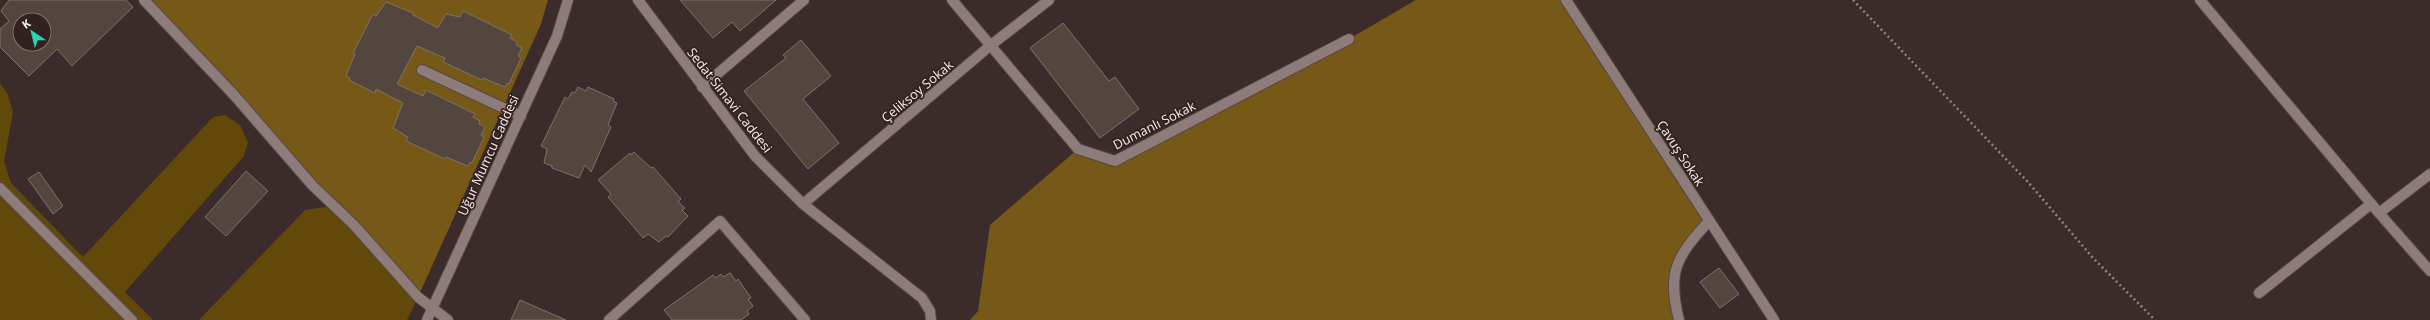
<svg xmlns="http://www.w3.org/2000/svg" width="2430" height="320" viewBox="0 0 2430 320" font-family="'Open Sans',sans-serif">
<rect width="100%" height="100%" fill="#3b2c2b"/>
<path fill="#624909" d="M0,83L8,95L13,113L4,161L11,183L83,257L213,117L225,115L240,125L248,142L244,156L125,292L153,320H0Z
M333,206L418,297L407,320H199L305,210Z"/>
<path fill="#765917" d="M144,0H548L541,24L418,297Z
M1416,0H1566L1709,221L1675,270L1679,320H970L978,311L990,225L1078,149L1116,161L1349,39Z"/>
<path fill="#53463e" stroke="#7f7168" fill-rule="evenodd" d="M9,0H126L133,7L72,66L57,49L29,76L0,47V29L9,21L1,11ZM20,20H44V44H20Z
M680,0H776L740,31L732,22L713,38Z
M386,2L413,13V15L438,28L446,14L460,17L463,11L512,35L510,38L517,42L516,45L522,48L518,56L521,58L509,84L507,83L505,87L483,78L482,80L443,62L445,58L417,46L397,84L423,96L426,90L475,114L473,117L480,121L479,124L485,127L481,135L484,137L472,163L470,162L468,166L446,157L445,159L406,141L408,137L393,128L403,103L376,89L375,93L349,80L350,78L346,76L355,54L353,53L373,14L376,16Z
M1063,23L1109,81L1115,77L1139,109L1100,138L1030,48Z
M801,40L831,76L803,99L839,143L808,169L744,91L786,58L783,55Z
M578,87L586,91L588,87L614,99L613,101L617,103L608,125L611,127L591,172L585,165L579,178L552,168V166L544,163L547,149L541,146L565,97L568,99L572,92L575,93Z
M634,152L651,168L653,167L681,199L678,202L685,208L682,210L688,216L668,237L666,236L659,242L648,234L643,238L608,197L611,194L598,180L630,153L631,155Z
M246,171L268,191L226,236L205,217Z
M39,172L63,206L53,214L28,179Z
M1719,268L1739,294L1720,308L1700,282Z
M730,273L736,281L738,279L751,298L748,299L753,306L747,311L749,314L741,320H672L664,310L713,275L716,278L721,274L723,277Z
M520,300L566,320H511Z"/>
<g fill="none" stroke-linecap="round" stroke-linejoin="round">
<defs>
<path id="minor" d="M144,0L234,95L313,186L354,225L418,297L448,320
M638,0L755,156L803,204L922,298L930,311L931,320
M952,0L1078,149L1115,161L1349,39
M1566,0L1774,320
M2200,0L2379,213L2430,271
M422,70L521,116
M702,87L804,0
M0,188L132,320
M803,204L991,45L1049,0
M2379,213L2430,174
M2259,293L2371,204
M427,320L557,36L568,0
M609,320L720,221L805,320
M1679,320C1667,272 1676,257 1709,221"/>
</defs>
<use href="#minor" stroke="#554847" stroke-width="12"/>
<path stroke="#908382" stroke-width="2.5" stroke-dasharray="2 3" stroke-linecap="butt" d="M1853,0L2028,182L2093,258L2155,320"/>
<use href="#minor" stroke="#8e7c7a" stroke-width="10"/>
</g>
<g text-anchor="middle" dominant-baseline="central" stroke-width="3.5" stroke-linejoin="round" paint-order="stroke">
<g font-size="13" fill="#f7edeb" stroke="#312221">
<text transform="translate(917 91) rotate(-40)">Çeliksoy Sokak</text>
<text transform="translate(730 100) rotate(52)">Sedat Simavi Caddesi</text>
<text transform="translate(1154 125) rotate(-27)">Dumanlı Sokak</text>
<text transform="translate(1681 153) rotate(57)">Çavuş Sokak</text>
<text transform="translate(488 155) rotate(-66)">Uğur Mumcu Caddesi</text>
</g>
</g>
<g transform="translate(32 32) rotate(325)"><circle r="19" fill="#312221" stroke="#807372"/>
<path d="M0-3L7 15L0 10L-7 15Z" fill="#27d5ad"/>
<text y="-6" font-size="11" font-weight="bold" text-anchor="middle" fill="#f7edeb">K</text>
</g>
</svg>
